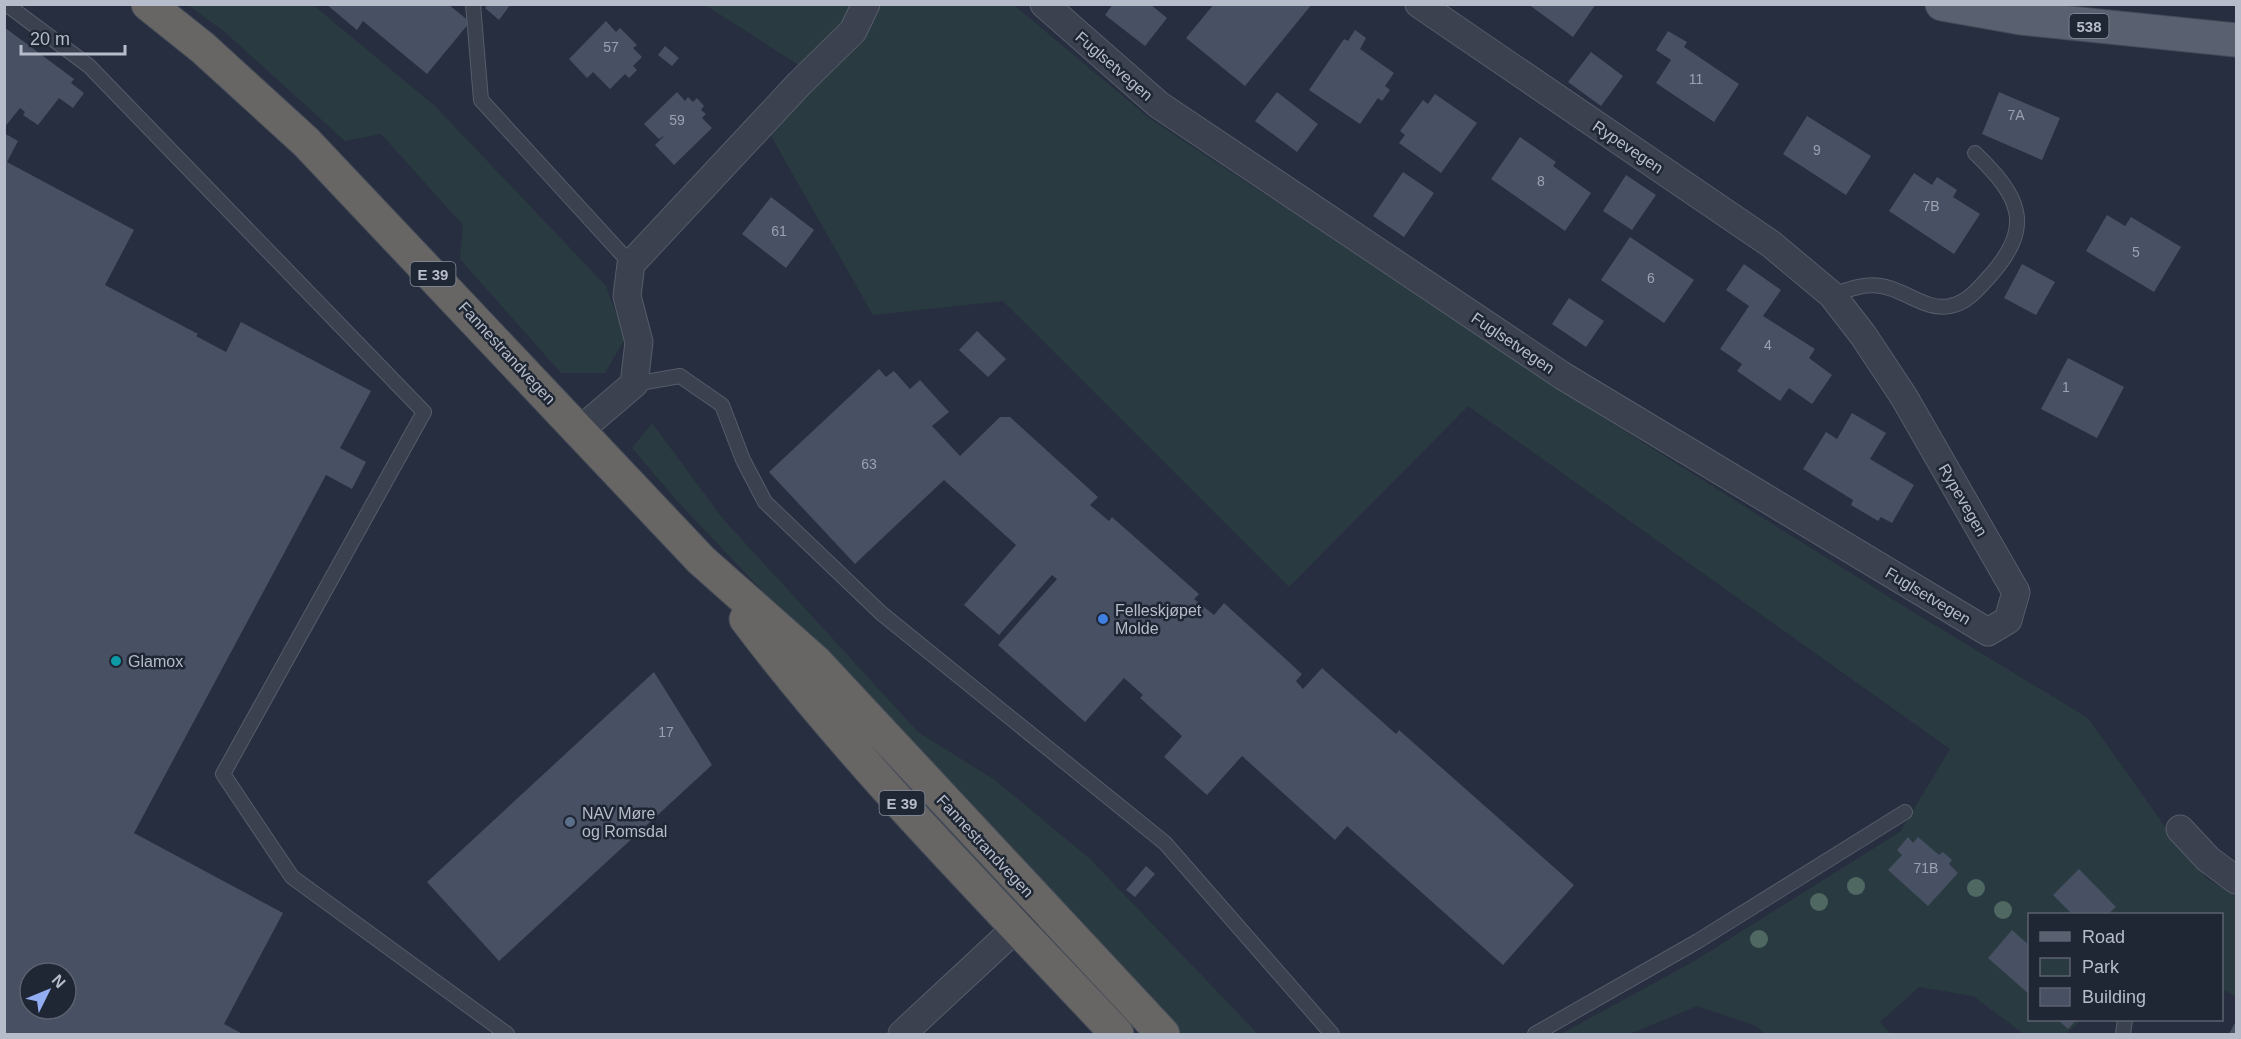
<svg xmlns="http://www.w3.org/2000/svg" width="2241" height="1039" viewBox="0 0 2241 1039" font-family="Helvetica,sans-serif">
<rect width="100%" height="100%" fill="#272e3f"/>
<path fill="#293b40" d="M188,5H313L435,106L606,286L625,339L605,373H561L460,259L463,225L381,134L345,141L226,33Z
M705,5H1014L1149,118L1346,248L1556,388L1908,609L2088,718L2163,824L2206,878L2236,896V997L2222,989V914H2030V1020H2082L2065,1034H2024L1973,996L1919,987L1880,1022L1891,1034H1765L1756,1026L1697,1006L1630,1034H1561L1691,963L1900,832L1950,749L1468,406L1289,587L1003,301L873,315L771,136L822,80Z
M652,423L723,519L918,732L995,780L1090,859L1258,1034H1182L678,502L632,448Z"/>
<path fill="#485063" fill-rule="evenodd" d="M326,4H448L470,22L427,74L363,21L357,30Z
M488,4H511L499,20L485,8Z
M1113,4H1150L1167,18L1145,46L1105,15Z
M1214,4H1312L1245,86L1186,38Z
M1528,4H1596L1573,37Z
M606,21L616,32L620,28L637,45L633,48L642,57L633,66L637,70L629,78L625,74L610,89L593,72L587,78L569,59Z
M4,27L74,79L71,83L84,93L73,108L59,98L38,125L23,115L25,112L20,108L4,128Z
M1355,30L1366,38L1360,49L1394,73L1385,86L1390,90L1382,101L1378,98L1360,124L1309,90L1344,39L1348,41Z
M1668,31L1687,42L1684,47L1739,84L1714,122L1656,83L1671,60L1656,50Z
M665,46L679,58L672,66L658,55Z
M1591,52L1623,76L1601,106L1568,82Z
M677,92L685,101L688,97L693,102L697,98L704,106L701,110L706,114L702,118L712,128L674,165L655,145L665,135L659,139L644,124Z
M1277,92L1318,124L1297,152L1255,121Z
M1999,92L2060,118L2042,160L1982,134Z
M1435,94L1477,123L1441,173L1399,143L1405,135L1400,131L1423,100L1428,104Z
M1807,116L1871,156L1846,195L1783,154Z
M4,133L18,141L7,162L134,230L105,285L198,334L196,336L226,352L241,322L371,391L340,448L366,462L352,489L326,475L134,833L283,913L224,1024L243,1034H4ZM30,973H66V1009H30Z
M1520,137L1556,162L1553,166L1591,193L1565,231L1491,179Z
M1403,172L1434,193L1404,237L1373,216Z
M1914,173L1932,185L1937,177L1957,190L1953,197L1980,214L1954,254L1889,211Z
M1626,175L1656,195L1632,230L1603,211Z
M771,197L814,230L786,268L742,234Z
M2107,215L2125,226L2131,217L2181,247L2154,292L2086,251Z
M1630,237L1694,280L1664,323L1601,280Z
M1744,264L1781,290L1763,316L1815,349L1809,358L1832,375L1812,404L1789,388L1780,401L1737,371L1742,364L1720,349L1749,306L1726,290Z
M2022,264L2055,282L2036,315L2004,298Z
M1569,298L1604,321L1586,347L1552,324Z
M977,331L1006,359L988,377L959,350Z
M2068,358L2124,387L2097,438L2041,409Z
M879,369L886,377L894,371L910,389L920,380L949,412L932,426L960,456L1000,417H1010L1098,497L1090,505L1109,521L1112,517L1199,594L1194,599L1214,615L1224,603L1302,674L1296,681L1303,689L1322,668L1396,734L1399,730L1574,885L1503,965L1347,826L1335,840L1242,756L1207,795L1164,757L1182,736L1140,698L1143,695L1124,678L1085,722L998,645L1057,579L1052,575L999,635L964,605L1016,545L944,480L855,564L769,472Z
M1852,413L1886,433L1870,459L1914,485L1892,523L1881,517L1878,521L1851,505L1853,500L1803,469L1826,432L1837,439Z
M654,672L712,765L499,961L427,882Z
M1908,837L1913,843L1918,837L1939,855L1943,852L1952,860L1949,864L1958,873L1928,906L1888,870L1902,855L1897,850Z
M1146,866L1155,874L1135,897L1126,890Z
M2079,869L2116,907L2108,914H2072L2053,895Z
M2012,930L2030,946V995L1988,958Z
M2058,1020H2076L2068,1029Z
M2236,1021V1034H2229Z"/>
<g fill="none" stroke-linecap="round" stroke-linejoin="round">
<defs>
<path id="service" d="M6,4L89,66L424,412L223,774L292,877L507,1034
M473,4L481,100L631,264
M1832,295C1847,290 1864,283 1881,286C1904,289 1925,311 1950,306C1967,303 1979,288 1989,277C2036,225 2019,196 1975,153
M634,384L680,376L722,405L743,460L765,502L881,613L1165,843L1332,1034
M1535,1034L1698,941L1905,812
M2123,1034L2125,1020"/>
<path id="minor" d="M1044,4L1159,105L1563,376L1988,632L2008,620L2016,592L1904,397L1863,335L1832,295L1771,244L1419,4
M579,431L634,384L639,342L627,296L631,264L799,84L853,31L866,4
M2180,829L2208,859L2236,880
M902,1034L1031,914"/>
<path id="primary" d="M1942,4L2021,18L2236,40"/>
<path id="trunk" d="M148,4L203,48L306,142L701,560L815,661L1163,1034
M746,619C858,767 991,899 1117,1034"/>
</defs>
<use href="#service" stroke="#555c6a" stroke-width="16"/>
<use href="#minor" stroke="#555c6a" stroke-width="29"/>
<use href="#primary" stroke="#444a58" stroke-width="35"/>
<use href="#trunk" stroke="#424957" stroke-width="35"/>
<use href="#service" stroke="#3b414f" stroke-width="14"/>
<use href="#minor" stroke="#3b414f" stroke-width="27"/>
<use href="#primary" stroke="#59606f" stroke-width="33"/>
<use href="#trunk" stroke="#676664" stroke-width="33"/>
</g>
<g fill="#4f6962">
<circle cx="1856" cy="886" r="9"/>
<circle cx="1976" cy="888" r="9"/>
<circle cx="1819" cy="902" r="9"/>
<circle cx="2003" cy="910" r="9"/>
<circle cx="1759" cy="939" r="9"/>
</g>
<circle fill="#3f7fe0" stroke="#1f2634" stroke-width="2" cx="1103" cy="619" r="6"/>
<circle fill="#0f9aa8" stroke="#1f2634" stroke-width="2" cx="116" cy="661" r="6"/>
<circle fill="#5c6f8a" stroke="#1f2634" stroke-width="2" cx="570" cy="822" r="6"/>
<g text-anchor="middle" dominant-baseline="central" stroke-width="5" stroke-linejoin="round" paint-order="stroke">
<g font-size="14" fill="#9ba1b0">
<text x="611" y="47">57</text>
<text x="1696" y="79">11</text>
<text x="2016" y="115">7A</text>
<text x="677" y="120">59</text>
<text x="1817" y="150">9</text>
<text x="1541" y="181">8</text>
<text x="1931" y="206">7B</text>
<text x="779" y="231">61</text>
<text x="2136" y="252">5</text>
<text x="1651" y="278">6</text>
<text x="1768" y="345">4</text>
<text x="2066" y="387">1</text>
<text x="869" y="464">63</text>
<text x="666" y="732">17</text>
<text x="1926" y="868">71B</text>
</g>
<g fill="#1f2634" stroke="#898f9d" stroke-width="1.5">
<rect x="2069.5" y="14" width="39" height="24" rx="4.5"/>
<rect x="410.5" y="262" width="45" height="24" rx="4.5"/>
<rect x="879.5" y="791" width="45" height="24" rx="4.5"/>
</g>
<g font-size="15" font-weight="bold" fill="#b7bcca">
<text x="2089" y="26">538</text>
<text x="433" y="274">E 39</text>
<text x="902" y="803">E 39</text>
</g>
<g font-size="16" fill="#b7bcca" stroke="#1f2634">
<text transform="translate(1114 66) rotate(41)">Fuglsetvegen</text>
<text transform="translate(1628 147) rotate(34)">Rypevegen</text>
<text transform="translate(1513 343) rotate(34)">Fuglsetvegen</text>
<text transform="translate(507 353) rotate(47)">Fannestrandvegen</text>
<text transform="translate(1963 500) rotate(60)">Rypevegen</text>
<text transform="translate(1928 596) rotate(31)">Fuglsetvegen</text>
<text transform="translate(985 846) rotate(47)">Fannestrandvegen</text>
</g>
<g font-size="16" fill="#b7bcca" stroke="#1f2634" text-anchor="start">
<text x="1115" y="610">Felleskjøpet<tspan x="1115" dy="18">Molde</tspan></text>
<text x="128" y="661">Glamox</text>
<text x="582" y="813">NAV Møre<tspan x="582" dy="18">og Romsdal</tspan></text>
</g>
</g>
<rect width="2241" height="1039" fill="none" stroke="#b7bcca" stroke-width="12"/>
<rect x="2028" y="913" width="195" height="108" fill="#1f2634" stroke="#5c6270" stroke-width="1.5"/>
<rect x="2040" y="932" width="30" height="9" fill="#59606f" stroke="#5c6270" stroke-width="1.5"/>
<text x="2082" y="943" font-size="18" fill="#b7bcca">Road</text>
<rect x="2040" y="958" width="30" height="18" fill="#293b40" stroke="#5c6270" stroke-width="1.5"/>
<text x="2082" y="973" font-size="18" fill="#b7bcca">Park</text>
<rect x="2040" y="988" width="30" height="18" fill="#485063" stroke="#5c6270" stroke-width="1.5"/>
<text x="2082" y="1003" font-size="18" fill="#b7bcca">Building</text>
<g transform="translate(48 991) rotate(47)"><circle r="28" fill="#1f2634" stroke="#5c6270" stroke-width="1.5"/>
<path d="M0-4.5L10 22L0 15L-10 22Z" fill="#93adf3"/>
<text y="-9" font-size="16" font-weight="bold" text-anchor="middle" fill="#b7bcca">N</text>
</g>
<path d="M21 45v9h104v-9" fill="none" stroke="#b7bcca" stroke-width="3"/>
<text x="30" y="45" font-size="18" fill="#b7bcca" stroke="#1f2634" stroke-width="4.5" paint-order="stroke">20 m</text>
</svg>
